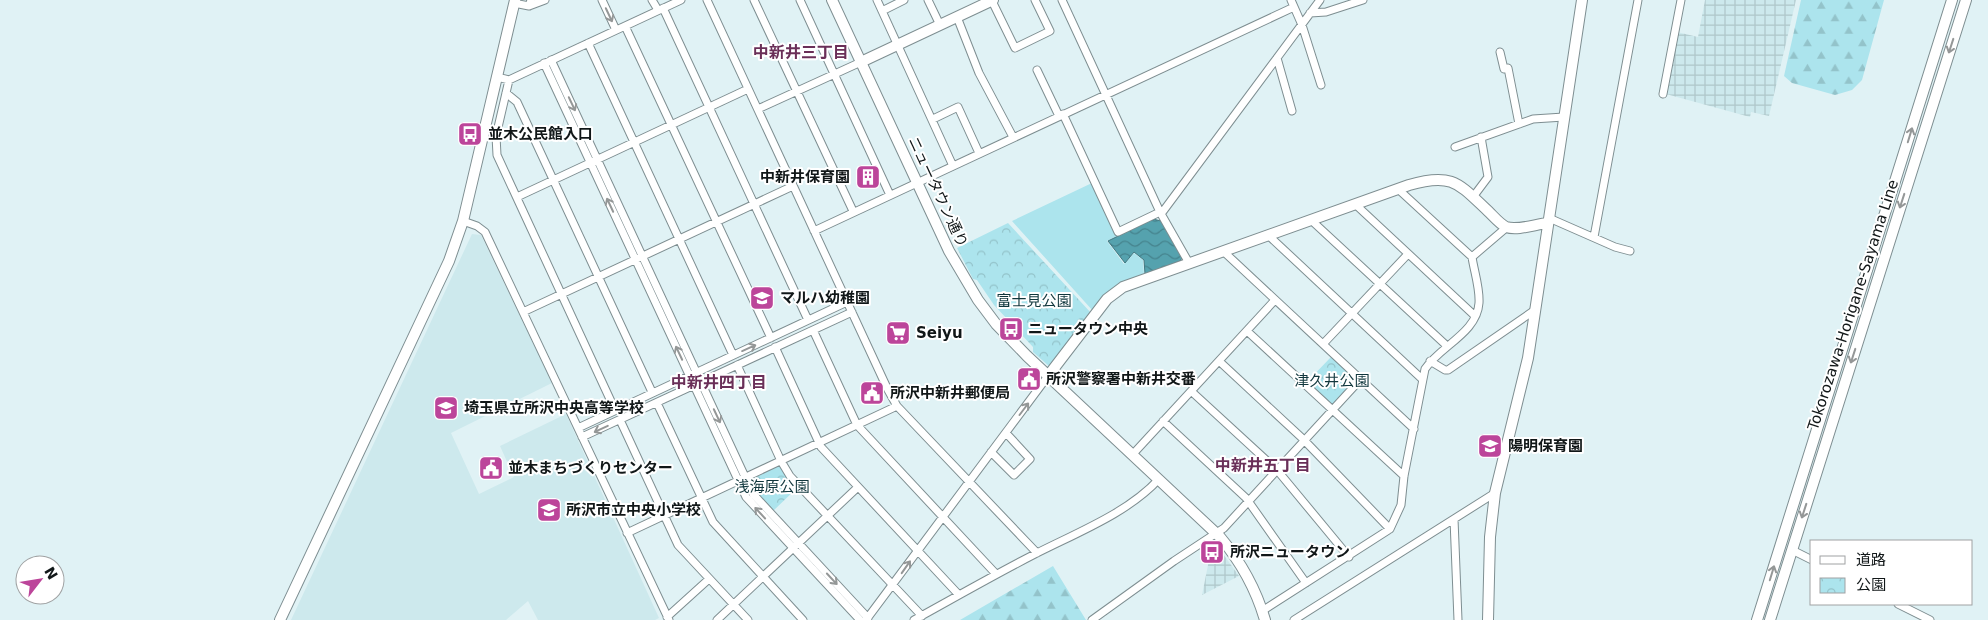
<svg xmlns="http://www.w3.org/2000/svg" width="1988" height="620" viewBox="0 0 1988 620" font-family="'DejaVu Sans','Noto Sans JP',sans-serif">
<defs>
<pattern id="industrial-grid" width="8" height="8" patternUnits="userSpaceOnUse" patternTransform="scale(1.25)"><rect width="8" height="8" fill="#cde9ed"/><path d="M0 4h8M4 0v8" fill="none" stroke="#afc7ca"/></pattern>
<pattern id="forest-firs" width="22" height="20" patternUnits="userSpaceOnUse" patternTransform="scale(1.25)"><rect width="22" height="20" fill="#ace4ed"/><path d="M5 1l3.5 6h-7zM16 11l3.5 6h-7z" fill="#93c3ca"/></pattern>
<pattern id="park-crowns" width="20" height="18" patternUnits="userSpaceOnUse" patternTransform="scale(1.25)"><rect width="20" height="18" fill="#ace4ed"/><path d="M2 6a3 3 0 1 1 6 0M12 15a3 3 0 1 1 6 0" fill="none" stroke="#93c3ca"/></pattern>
<pattern id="water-waves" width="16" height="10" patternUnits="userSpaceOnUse" patternTransform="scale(1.25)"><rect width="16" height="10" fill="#55a2ae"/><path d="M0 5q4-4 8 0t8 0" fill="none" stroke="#45838d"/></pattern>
</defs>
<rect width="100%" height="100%" fill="#e0f2f5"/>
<path fill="#cde9ed" d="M472,234L481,235L552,383L451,433L479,494L514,477L500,446L566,414L659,618L655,620H538L528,601L506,620H291Z"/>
<path fill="url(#industrial-grid)" d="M1705,0H1796L1769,116L1751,112L1750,117L1666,94L1677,32L1698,37Z
M1213,540L1239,576L1202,595Z"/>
<path fill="#ace4ed" d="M1092,183L1117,236L1107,241L1124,264L1134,253L1143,260L1144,274C1117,284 1111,288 1093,311L1012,221Z"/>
<path fill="url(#forest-firs)" d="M1801,0H1884L1862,80L1852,90L1835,95L1792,83L1784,76Z
M1053,566L1086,620H960Z"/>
<path fill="url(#park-crowns)" d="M1008,223L1092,314L1050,367L1033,352V347L994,305L977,280L973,279L957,248Z
M1331,357L1356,380L1333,406L1307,382Z
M778,465L782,467L797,488L772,512L756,494L750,482L752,479Z"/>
<path fill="url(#water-waves)" stroke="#417881" d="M1153,219L1161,221L1182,258L1180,261L1145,274L1144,260L1134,252L1125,263L1108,241Z"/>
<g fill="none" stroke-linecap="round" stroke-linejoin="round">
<defs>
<path id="street" d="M602,0L616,30
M652,0L658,10
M707,0L888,390L897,406L1037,553
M754,0L853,211
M800,0L890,195
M877,0L953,166
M928,0L940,25
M1062,0L1160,212L1189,263
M1291,0L1302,25L1321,85
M992,1L1015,48L1050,31L1035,0
M514,3L529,6L531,0
M529,6L545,0
M663,8L808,320
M882,11L904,0
M1310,13L1326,12L1363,0
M957,17L979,73L1013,137
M625,26L771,338
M588,43L733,355
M1500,52L1504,69L1508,68L1519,124
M1277,58L1292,111
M551,60L753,494L868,618
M544,63L746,497L860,620
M1037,70L1059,116
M497,77L509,80L681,0
M509,80L496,136L497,155L615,410
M506,93L517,102L652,392
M1663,94L1681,0
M758,109L861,62
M1063,114L1118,232L1160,212
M933,119L958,107L979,153
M1455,147L1533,119L1564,117
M1398,189L1472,257
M517,197L748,89
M1473,197L1488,177L1481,137
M1355,204L1475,316
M1161,214L1320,0
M1549,218L1615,247L1630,251
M1311,220L1447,346
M463,221L477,226L485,232L669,620
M814,231L1294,7
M1268,235L1422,379
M1594,237L1638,0
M1223,251L1414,429
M523,312L793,186
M813,330L857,425L996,574
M1247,331L1404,476
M1323,344L1408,254
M775,347L821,447L959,595
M1219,361L1302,438L1390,529
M1430,361L1445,370H1448L1535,310
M737,365L781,461L790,476L922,616
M1191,391L1277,470L1349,557
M657,403L713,522L803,620
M620,420L678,545L748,620
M1163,421L1246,498L1306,583
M578,428L847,302
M582,437L852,312
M991,452L1014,475L1030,459L1006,433
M1133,454L1275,300
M1454,519L1458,620
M627,533L897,406
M1792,550L1812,560
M1898,604L1930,620
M1262,611L1390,529L1401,505L1404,476L1425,369C1440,346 1477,333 1479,303C1480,288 1474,271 1472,257L1507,227
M667,617L709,579
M717,620L858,487
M866,620L1048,376
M914,620C954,598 994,575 1035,554C1076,533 1128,513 1159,479
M1092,620L1174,561L1224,528L1360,380
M1294,620L1495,493"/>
<path id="secondary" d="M832,0L949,251L978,300L996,324L1027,356L1220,537C1241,562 1256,589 1265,620
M861,62L993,0
M1048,376L1107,299L1123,287L1409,185C1453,172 1459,184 1489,212C1494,217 1500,224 1506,227C1518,231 1536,224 1548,223
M280,620L449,261L463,221L515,0
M1488,620L1490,537L1495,493L1528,358L1582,0
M1757,620L1952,0
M1770,620L1966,0"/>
</defs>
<use href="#street" stroke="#7e8e91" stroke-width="9"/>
<use href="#secondary" stroke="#7e8e91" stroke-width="12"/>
<use href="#street" stroke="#fff" stroke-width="7"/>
<use href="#secondary" stroke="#fff" stroke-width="10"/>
</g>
<defs><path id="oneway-shaft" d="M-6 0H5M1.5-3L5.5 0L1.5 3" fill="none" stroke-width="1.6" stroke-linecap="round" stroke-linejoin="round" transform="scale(1.25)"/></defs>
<g stroke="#949797">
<use href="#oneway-shaft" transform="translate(609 15) rotate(65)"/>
<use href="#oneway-shaft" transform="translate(1951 46) rotate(108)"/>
<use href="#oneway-shaft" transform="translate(572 104) rotate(65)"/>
<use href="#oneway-shaft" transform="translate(1910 135) rotate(-73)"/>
<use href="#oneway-shaft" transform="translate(1902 201) rotate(108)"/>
<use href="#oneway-shaft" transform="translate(610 205) rotate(-115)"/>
<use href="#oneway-shaft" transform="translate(749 348) rotate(-24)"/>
<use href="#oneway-shaft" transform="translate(679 353) rotate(-115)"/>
<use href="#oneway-shaft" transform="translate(1853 356) rotate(108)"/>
<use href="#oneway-shaft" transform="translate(1024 409) rotate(-53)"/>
<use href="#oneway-shaft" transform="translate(717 416) rotate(65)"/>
<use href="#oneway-shaft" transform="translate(601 429) rotate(155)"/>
<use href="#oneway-shaft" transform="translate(1804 511) rotate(108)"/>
<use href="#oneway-shaft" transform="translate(760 513) rotate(-133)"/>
<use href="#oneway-shaft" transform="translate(906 567) rotate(-55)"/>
<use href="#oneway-shaft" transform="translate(1772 573) rotate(-73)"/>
<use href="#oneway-shaft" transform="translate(832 579) rotate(47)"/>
</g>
<defs>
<symbol id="bus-square" viewBox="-11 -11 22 22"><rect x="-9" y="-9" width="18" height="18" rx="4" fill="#bc459a" stroke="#fff"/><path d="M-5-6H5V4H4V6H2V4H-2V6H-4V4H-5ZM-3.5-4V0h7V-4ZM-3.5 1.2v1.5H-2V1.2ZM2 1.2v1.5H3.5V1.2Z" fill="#fff"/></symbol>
<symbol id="building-square" viewBox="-11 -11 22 22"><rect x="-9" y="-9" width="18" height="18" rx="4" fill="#bc459a" stroke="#fff"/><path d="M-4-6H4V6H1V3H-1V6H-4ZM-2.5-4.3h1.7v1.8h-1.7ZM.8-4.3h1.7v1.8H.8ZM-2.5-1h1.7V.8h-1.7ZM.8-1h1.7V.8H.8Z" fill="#fff"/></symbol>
<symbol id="school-square" viewBox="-11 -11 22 22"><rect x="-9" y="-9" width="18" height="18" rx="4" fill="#bc459a" stroke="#fff"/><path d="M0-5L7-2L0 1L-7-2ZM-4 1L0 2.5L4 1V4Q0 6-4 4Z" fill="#fff"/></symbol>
<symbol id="supermarket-square" viewBox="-11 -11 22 22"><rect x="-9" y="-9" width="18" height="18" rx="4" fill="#bc459a" stroke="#fff"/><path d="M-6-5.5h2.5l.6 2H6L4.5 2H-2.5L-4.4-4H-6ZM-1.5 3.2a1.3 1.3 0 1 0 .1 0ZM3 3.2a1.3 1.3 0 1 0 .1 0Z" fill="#fff"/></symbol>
<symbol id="civic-square" viewBox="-11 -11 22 22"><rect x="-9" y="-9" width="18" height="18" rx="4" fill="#bc459a" stroke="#fff"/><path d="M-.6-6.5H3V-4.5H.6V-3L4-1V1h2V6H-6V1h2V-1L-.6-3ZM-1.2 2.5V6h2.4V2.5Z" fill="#fff"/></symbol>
</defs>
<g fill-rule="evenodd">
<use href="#bus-square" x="456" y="120" width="28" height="28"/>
<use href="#building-square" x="854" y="163" width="28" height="28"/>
<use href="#school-square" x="748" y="284" width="28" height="28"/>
<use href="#bus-square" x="997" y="315" width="28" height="28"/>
<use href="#supermarket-square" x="884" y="319" width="28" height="28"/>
<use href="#civic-square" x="1015" y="365" width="28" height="28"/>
<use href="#civic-square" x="858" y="379" width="28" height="28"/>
<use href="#school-square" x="432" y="394" width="28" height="28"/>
<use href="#school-square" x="1476" y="432" width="28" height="28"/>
<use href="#civic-square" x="477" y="454" width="28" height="28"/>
<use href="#school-square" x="535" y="496" width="28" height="28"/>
<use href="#bus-square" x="1198" y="538" width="28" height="28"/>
</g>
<g text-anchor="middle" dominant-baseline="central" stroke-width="4" stroke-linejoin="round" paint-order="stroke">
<g font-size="15" font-weight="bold" fill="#111718" stroke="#fff" text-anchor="start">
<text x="488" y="134">並木公民館入口</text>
<text x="850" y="177" text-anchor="end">中新井保育園</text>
<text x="780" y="298">マルハ幼稚園</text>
<text x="1028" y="329">ニュータウン中央</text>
<text x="916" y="333">Seiyu</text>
<text x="1046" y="379">所沢警察署中新井交番</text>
<text x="890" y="393">所沢中新井郵便局</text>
<text x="464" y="408">埼玉県立所沢中央高等学校</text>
<text x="1508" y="446">陽明保育園</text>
<text x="508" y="468">並木まちづくりセンター</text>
<text x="566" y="510">所沢市立中央小学校</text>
<text x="1230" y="552">所沢ニュータウン</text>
</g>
<g font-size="15" fill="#111718" stroke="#fff">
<text transform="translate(938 192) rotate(65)">ニュータウン通り</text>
<text transform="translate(1853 305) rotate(-72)">Tokorozawa-Horigane-Sayama Line</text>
</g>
<g font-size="15" fill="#11373d" stroke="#fff">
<text x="1034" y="301">富士見公園</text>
<text x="1332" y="381">津久井公園</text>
<text x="772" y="487">浅海原公園</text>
</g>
<g font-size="16" font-weight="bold" fill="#6a2f58" stroke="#fff">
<text x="801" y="52">中新井三丁目</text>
<text x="719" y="382">中新井四丁目</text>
<text x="1263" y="465">中新井五丁目</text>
</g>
</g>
<rect x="1810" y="540" width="162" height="65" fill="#ffffff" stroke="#a0a2a3"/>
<rect x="1820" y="556" width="25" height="8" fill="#ffffff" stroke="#a0a2a3"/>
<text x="1856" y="565" font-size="15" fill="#111718">道路</text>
<rect x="1820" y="578" width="25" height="15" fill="url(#park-crowns)" stroke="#a0a2a3"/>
<text x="1856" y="590" font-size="15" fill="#111718">公園</text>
<g transform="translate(40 580) rotate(59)"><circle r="24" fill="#ffffff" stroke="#a0a2a3"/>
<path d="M0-4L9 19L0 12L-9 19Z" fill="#bc459a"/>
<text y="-8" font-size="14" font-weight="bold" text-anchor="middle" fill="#111718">N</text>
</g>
</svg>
